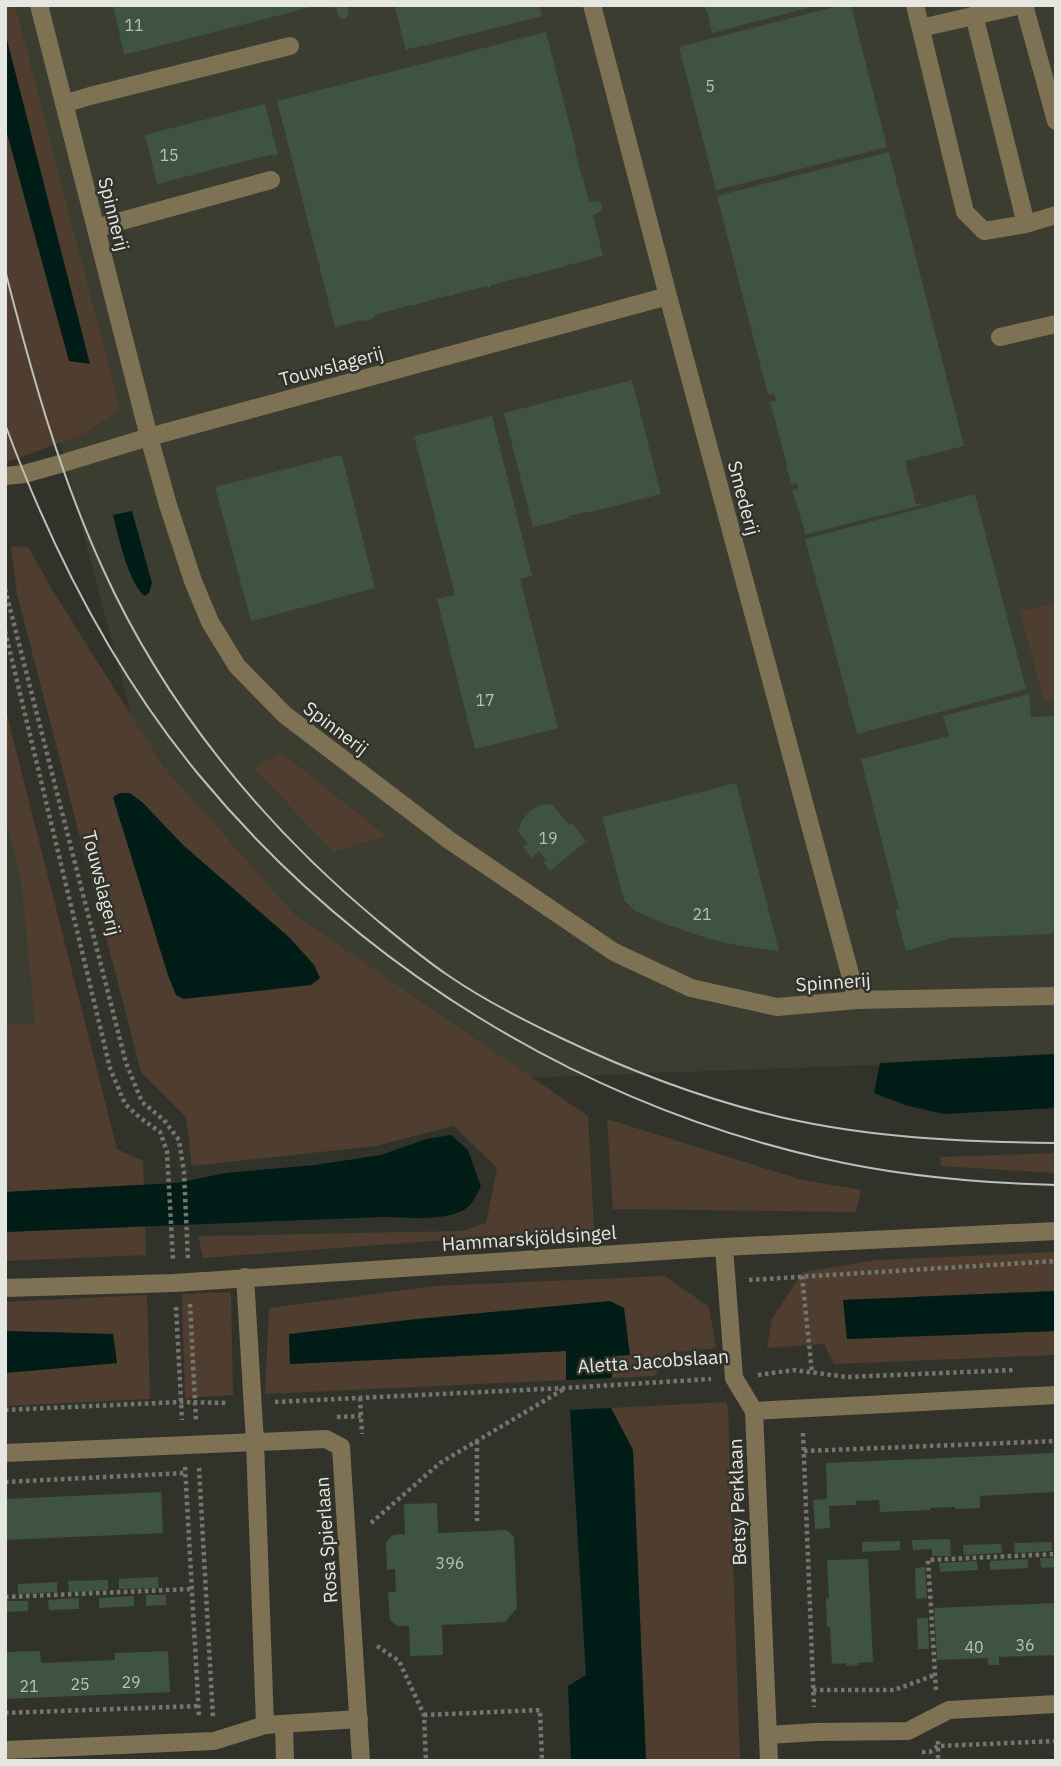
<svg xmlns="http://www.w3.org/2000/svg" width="1061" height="1766" viewBox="0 0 1061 1766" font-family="'IBM Plex Sans',sans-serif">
<rect width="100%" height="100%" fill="#31332b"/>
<path fill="#3a3d30" d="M5,5H1056V1058L229,1089L5,233Z
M5,756L97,1111L5,1116Z"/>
<path fill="#4f3d30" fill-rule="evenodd" d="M5,5H15L120,410L84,434L5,463Z
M11,546L28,547L53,591L163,766L295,915L588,1116L594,1229L203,1258L198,1236L461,1231L486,1223L497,1168L454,1126L376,1146L192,1166L186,1117L141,1072L17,594ZM120,793L143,803L183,845L290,938L320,978L311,985L208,997L176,995L168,975L113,798Z
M1056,602V698L1044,702L1020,611Z
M5,707L117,1149L143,1161L144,1185L5,1192V1025L35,1023L21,879L5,815Z
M282,753L386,836L333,852L254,768Z
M607,1119L802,1180L861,1190L856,1212L613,1209Z
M1056,1153V1173L941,1166L940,1157Z
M145,1226L146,1255L5,1261V1232Z
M1056,1252V1291L844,1300L847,1339L1056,1331V1355L834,1364L824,1344L767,1348L772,1319L803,1272L878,1260Z
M665,1276L709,1307L716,1348L667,1353L655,1376L612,1378V1356L629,1355L623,1308L289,1335L290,1364L566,1351V1380L265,1394L269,1308L435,1286Z
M231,1292L233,1395L185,1398L182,1294Z
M147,1295L150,1399L5,1406V1373L117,1363L113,1334L5,1331V1302Z
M726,1402L728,1409L740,1761H646L633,1450L611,1408Z"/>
<path fill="#001c16" d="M5,32L90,364L69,361L5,126Z
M132,511L152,583L149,593L145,596C129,585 118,535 113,515Z
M120,793H130L143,803L183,845L290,938L314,965L320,978L311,985L183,999L176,995L168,975L113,797Z
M1056,1054V1108L944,1114L905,1105L874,1093L880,1063Z
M451,1135L468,1150L481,1187C477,1192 474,1202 469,1206C450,1223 406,1217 382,1217L5,1232V1192L177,1183L226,1173L315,1165L381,1155L426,1139Z
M1056,1291V1331L847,1339L843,1300Z
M610,1301L624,1308L630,1355L612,1356V1378L566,1380V1351L290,1364L289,1334L417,1319Z
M5,1331L113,1334L117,1363L5,1373Z
M611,1408L633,1450L646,1761H571L568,1686L586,1675L570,1410Z"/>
<path fill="#3e5340" d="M113,5H315V6L124,55Z
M329,5H347L349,15L345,19H341L338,16L336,7L329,8Z
M405,5H539L542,16L424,46V45L408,49L406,51L395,8Z
M704,5H815V6L712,33L707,10L706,11Z
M842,5H851L887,147L716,190L679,47Z
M546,32L576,150H575L582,178L583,177L589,202L598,201L601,203L602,208L601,211L593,215L603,256L565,266L566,267H563L528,276V277L525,278V276L491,285V287L488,288L487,286L452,295V297H450L449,295L414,305V306L411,305L375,315V318L366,321L363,320L335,327L277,101Z
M265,104L278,155L273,156V154L157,184L145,135Z
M889,152L964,446L905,461L916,504L921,503V505L804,535L805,532L793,493V490L798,489L797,483L791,484L786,465H787L770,402L776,401L774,394L768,395L717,196Z
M632,380L661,494L587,513V512L568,516L569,518L533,527L504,413Z
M492,416L532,576L520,579L558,728L475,749L437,599L455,595L414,436Z
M325,455L324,459L340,455L342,456L375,588L251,621L215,487L322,460Z
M975,494L1026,689L857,734L805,539Z
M1029,694L1031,717L1056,716V932H1052V934L952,938L906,951L895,910L899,909L861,759L949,736L943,716Z
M736,783L779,951L740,946L706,938L665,924L635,911L624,900L602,817Z
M552,804L569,825L572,823L586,841L550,871L544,863L546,861L539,851L531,858L523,847L528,843L518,832L522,820L530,811L541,805Z
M1056,1453V1492L980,1496V1508L955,1509V1507L930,1508V1510L880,1512L879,1500L856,1501V1505L829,1506L830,1528L815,1529L813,1500L827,1499L826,1463Z
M161,1492L163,1533L5,1540V1499Z
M437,1503L438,1533L507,1530L514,1537L517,1608L505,1622L442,1625L443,1655L410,1656L409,1626H397L390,1620L388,1592H396L395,1569L387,1570L386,1542L393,1535L405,1534L404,1504Z
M950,1539L951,1556H932V1549L913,1550L912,1540Z
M900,1541V1550L862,1552V1542Z
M1052,1542V1551L1015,1553L1014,1543Z
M1001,1544L1002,1553L964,1555L963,1545Z
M1040,1558H1056V1567L1041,1568Z
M868,1559L873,1662L858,1663V1665L846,1666V1663L832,1664L830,1627H827L826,1598H829L827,1560Z
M1028,1559V1568L990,1570V1561Z
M977,1561L978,1570L940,1572L939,1563Z
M925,1567L927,1598L916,1599L915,1568Z
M158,1577L159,1588L119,1589V1579Z
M108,1580V1590L69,1592L68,1581Z
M57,1582V1592L18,1594V1584Z
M146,1595H166V1605L146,1606Z
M134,1596V1606L99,1608V1598Z
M79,1598V1609L49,1610L48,1600Z
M5,1601H28V1611L5,1612Z
M1056,1603V1655L999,1657V1665H988V1658L937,1660L934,1608Z
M917,1618H928L929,1649H918Z
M40,1651L41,1663L115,1660V1653L168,1651L170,1692L5,1699V1652Z"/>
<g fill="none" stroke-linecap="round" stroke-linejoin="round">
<path stroke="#73756e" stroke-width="4.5" stroke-dasharray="3.5 3.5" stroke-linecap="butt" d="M5,589L126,1063L142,1102L164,1120L179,1140L184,1172L188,1260
M5,631L110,1068L125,1104L139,1117L160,1132L167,1151L173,1260
M802,1276L812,1373
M749,1280L1056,1261
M190,1304L196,1421
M176,1307L182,1420
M758,1375L794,1370L847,1377L1014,1370
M360,1398L362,1434
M275,1402L565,1388L711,1379
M5,1410L181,1402L228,1403
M337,1417L361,1416
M803,1433L814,1707
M477,1441V1521
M804,1451L1056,1441
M185,1467L199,1717
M199,1468L213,1718
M5,1482L185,1473
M371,1523L440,1463L564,1389
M5,1597L192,1589
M377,1646L399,1661L424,1715L426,1761
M813,1690H894L935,1675
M936,1690L928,1560L1056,1554
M5,1713L198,1706
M424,1715L540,1710L542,1761
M938,1741V1761
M922,1752H930L938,1746L1056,1741"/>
<path stroke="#7e7154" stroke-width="18" d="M39,5L149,437L168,505L193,581L210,622L237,666L285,715L449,840L614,952L691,988L777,1007L857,1000L1056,996
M592,5L668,296L857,1000
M915,5L965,212L984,231L1026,224L1056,215
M1024,5L1056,121
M974,15L1026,224
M921,28L1021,5
M64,104L90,96L290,46
M96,228L271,180
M1000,337L1056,324
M5,476L24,474L60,464L149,437L668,296
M724,1247L734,1378L754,1411L769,1761
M245,1277L255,1442L265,1725
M5,1288L174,1283L724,1247L1056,1231
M754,1411L1056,1395
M5,1453L326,1439L341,1447L361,1761
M284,1724L285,1761
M768,1735L816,1732L908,1731L949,1710L1056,1704
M5,1750L214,1741L265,1725L359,1719"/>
<path stroke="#bdbfb9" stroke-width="2" d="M5,270C31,371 59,473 103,569C165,706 263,825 378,921C401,940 425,960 449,976C484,1000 523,1020 561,1038C632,1072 703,1099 780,1117C871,1138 963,1142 1056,1143
M5,424C52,551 113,671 199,775C357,966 580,1103 821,1158C898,1176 977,1183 1056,1185"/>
</g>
<g text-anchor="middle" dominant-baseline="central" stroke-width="5" stroke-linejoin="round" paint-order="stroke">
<g font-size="16" fill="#bbc1b9">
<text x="134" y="25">11</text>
<text x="710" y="86">5</text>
<text x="169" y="155">15</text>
<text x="485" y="700">17</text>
<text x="548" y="838">19</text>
<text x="702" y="914">21</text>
<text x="450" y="1563">396</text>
<text x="1025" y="1645">36</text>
<text x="974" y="1647">40</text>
<text x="131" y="1682">29</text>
<text x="80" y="1684">25</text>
<text x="29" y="1686">21</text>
</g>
<g font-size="19" fill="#e5e6e1" stroke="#31332b">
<text transform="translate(114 214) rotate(76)">Spinnerij</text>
<text transform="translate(331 366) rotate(-15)">Touwslagerij</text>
<text transform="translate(744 498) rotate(75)">Smederij</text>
<text transform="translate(336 728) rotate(37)">Spinnerij</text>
<text transform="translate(102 883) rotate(76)">Touwslagerij</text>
<text transform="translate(833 982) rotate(-4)">Spinnerij</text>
<text transform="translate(529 1238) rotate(-4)">Hammarskjöldsingel</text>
<text transform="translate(653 1361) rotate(-4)">Aletta Jacobslaan</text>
<text transform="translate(737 1502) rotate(-92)">Betsy Perklaan</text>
<text transform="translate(326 1540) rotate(-94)">Rosa Spierlaan</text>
</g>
</g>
<rect width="1061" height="1766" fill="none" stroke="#e5e6e1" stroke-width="14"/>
</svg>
